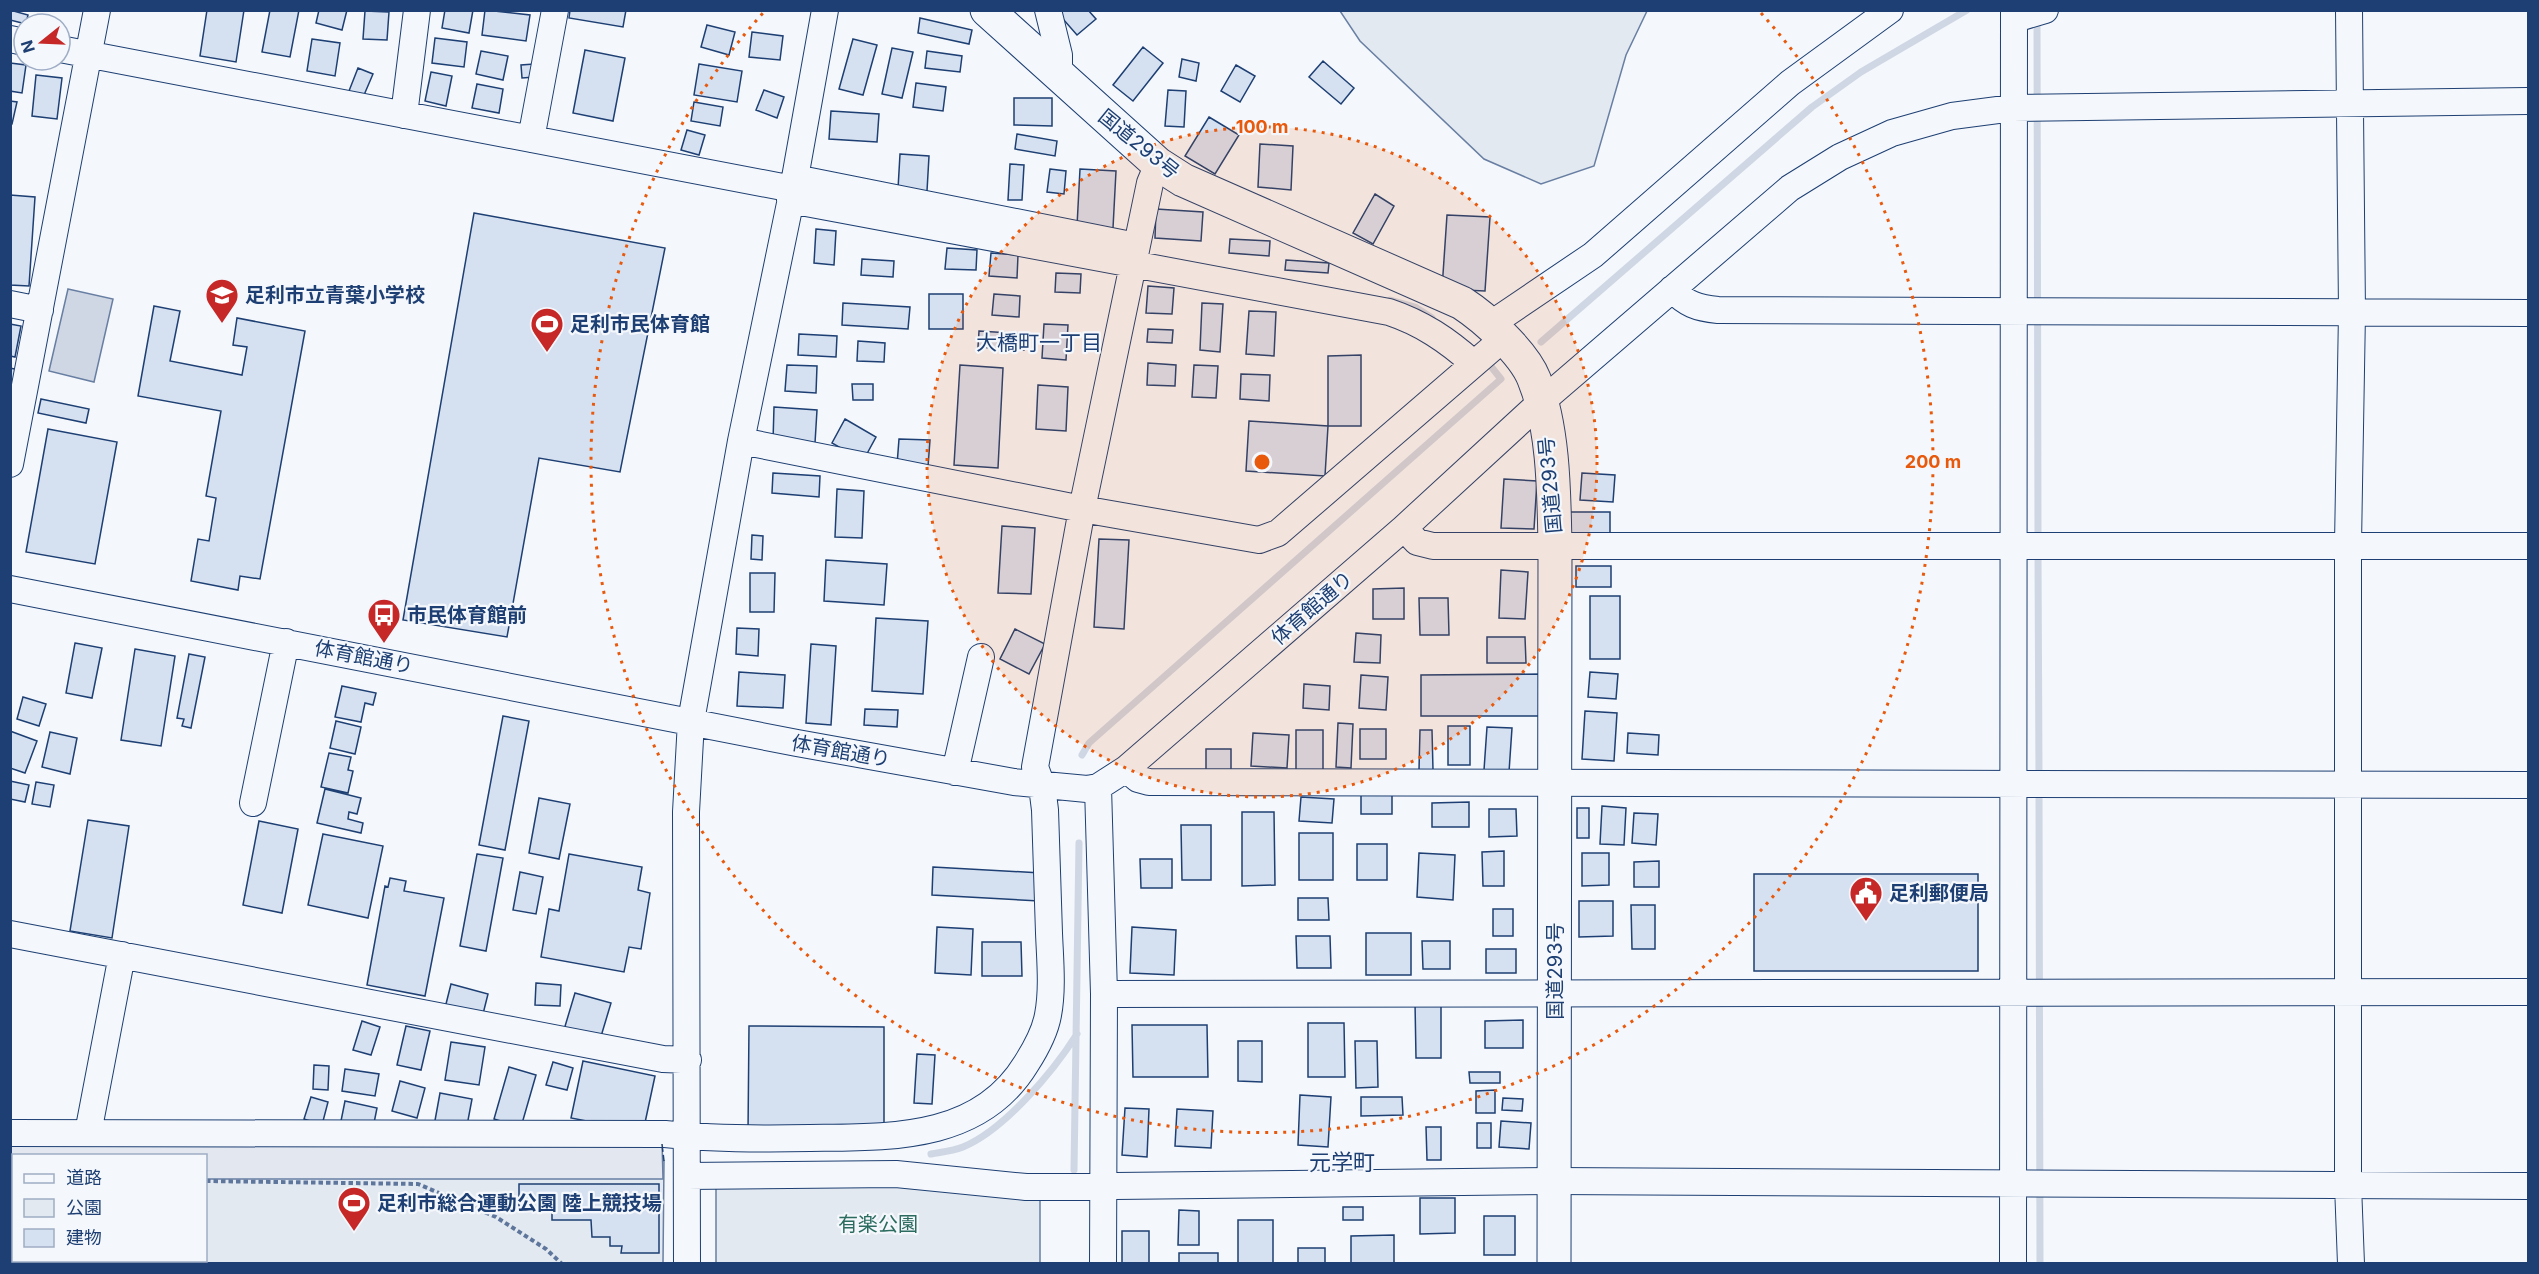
<svg xmlns="http://www.w3.org/2000/svg" width="2539" height="1274" viewBox="0 0 2539 1274" font-family="Inter,'Noto Sans JP',sans-serif">
<rect width="100%" height="100%" fill="#f4f7fb"/>
<path fill="#e3e9f0" stroke="#687fa3" stroke-width="1.5" fill-rule="evenodd" d="M1340,11H1647L1626,55L1594,166L1541,184L1484,159L1360,41Z
M10,1140L664,1161L663,1263H11ZM14,1156H206V1260H14Z
M716,1184H898L1040,1197V1263L716,1264Z"/>
<path fill="#e3e8f0" stroke="#687fa3" stroke-width="1.5" d="M662,1141L663,1179H206V1156H14L13,1179H11L10,1142Z"/>
<path fill="#cfd7e4" stroke="#687fa3" stroke-width="1.5" d="M68,289L113,299L94,382L49,371Z"/>
<g fill="none" stroke-linecap="round" stroke-linejoin="round">
<path stroke="#cfd7e4" stroke-width="7" d="M2037,18L2038,541
M1390,300L1415,307L1432,318
M1541,342L1812,107L1861,72L1967,10
M2038,552L2039,778
M1082,755L1089,743L1501,379L1485,359
M2039,789L2040,1264
M931,1154C941,1152 953,1151 963,1147C1004,1130 1053,1072 1077,1034
M1074,1170L1079,843"/>
</g>
<path fill="#d5e0f0" stroke="#1d3f73" stroke-width="1.5" d="M10,10L28,15L26,24L10,20Z
M207,10H244L236,62L200,56Z
M270,10H299L290,57L262,52Z
M319,10H347L342,30L316,23Z
M445,10H473L469,33L442,28Z
M485,10L530,15L526,41L482,35Z
M570,10H626L623,27L569,18Z
M1088,10L1096,19L1077,35L1056,11Z
M365,11L389,12L387,40L363,39Z
M920,18L972,30L969,44L918,33Z
M707,25L735,32L729,55L701,47Z
M752,32L783,36L780,60L749,57Z
M435,38L467,42L464,67L432,63Z
M312,39L340,43L335,76L307,71Z
M853,39L877,45L863,95L839,89Z
M1143,47L1163,63L1133,101L1113,85Z
M892,48L913,52L902,98L882,94Z
M585,50L625,58L613,121L573,113Z
M481,51L508,56L503,80L476,74Z
M927,51L962,56L960,72L925,68Z
M1182,59L1199,63L1196,81L1179,77Z
M1323,61L1354,88L1341,104L1309,77Z
M10,63L26,65L22,93L10,91Z
M534,64L535,77L522,78L521,65Z
M699,64L742,71L737,102L694,95Z
M1236,65L1255,76L1240,102L1221,91Z
M358,68L373,74L361,102L347,96Z
M431,72L452,76L446,106L425,101Z
M36,75L62,78L57,119L32,116Z
M916,83L946,87L943,111L913,107Z
M477,84L503,89L499,113L472,108Z
M764,90L784,97L777,118L756,110Z
M1168,90L1186,91L1184,127L1165,126Z
M1014,98H1052V126L1014,125Z
M10,101L17,102L12,124H10Z
M694,102L723,107L720,126L691,121Z
M831,111L879,114L877,142L829,139Z
M1209,117L1239,135L1215,174L1185,156Z
M687,130L705,135L699,155L681,150Z
M1017,134L1057,141L1055,156L1015,149Z
M1260,144L1293,146L1291,190L1258,187Z
M900,154L929,156L927,191L898,189Z
M1010,164L1024,165L1022,200H1008Z
M1050,169L1066,171L1064,194L1047,192Z
M1080,169L1116,171L1113,228L1077,226Z
M1375,194L1394,206L1373,244L1353,233Z
M10,195L35,197L29,286L10,285Z
M1156,209L1203,212L1201,241L1155,238Z
M474,213L665,248L620,472L539,458L507,637L403,620Z
M1447,215L1490,217L1485,291L1442,289Z
M816,229L836,231L834,265L814,263Z
M1230,239L1270,241L1269,256L1229,253Z
M947,248L977,250L976,270L945,269Z
M991,253L1018,255L1017,278L989,276Z
M862,259L894,261L893,277L861,275Z
M1286,260L1329,263L1328,273L1285,270Z
M1056,273L1081,274L1080,293L1055,292Z
M1148,286L1174,288L1172,314L1146,313Z
M929,294H963V329H929Z
M994,294L1020,296L1019,317L992,315Z
M843,303L910,307L908,329L842,325Z
M1202,303L1223,304L1220,352L1200,350Z
M154,306L180,311L170,361L242,375L247,347L233,345L237,318L305,331L260,579L240,576L238,590L191,581L198,539L209,541L216,498L206,496L221,411L138,396Z
M1249,311L1276,312L1274,356L1246,354Z
M10,324L21,326L15,357L10,356Z
M1044,324L1068,325L1066,360L1042,358Z
M1148,329L1173,330L1172,343L1147,342Z
M979,331L1025,334L1024,350L978,347Z
M799,334L837,336L836,357L798,355Z
M858,341L885,343L884,362L857,361Z
M1361,355V426H1328V356Z
M1148,363L1176,365L1175,386L1147,385Z
M787,365L817,366L816,393L785,391Z
M960,365L1003,368L998,468L954,465Z
M1194,365L1218,366L1216,398L1192,397Z
M10,368L19,370L10,403Z
M1241,374L1270,375L1269,401L1240,399Z
M852,384H873V400H853Z
M1038,385L1068,387L1066,431L1036,429Z
M41,399L89,409L86,423L38,413Z
M774,407L817,410L815,443L773,441Z
M845,419L876,437L863,461L832,443Z
M1249,421L1328,426L1325,476L1246,471Z
M48,429L117,442L95,564L26,552Z
M899,439L930,440L928,467L897,465Z
M773,473L820,476L819,497L772,493Z
M1582,473L1615,475L1613,502L1580,500Z
M1504,479L1537,481L1534,529L1501,528Z
M837,489L864,491L862,538L835,537Z
M1570,512H1610V534H1571Z
M1002,526L1035,528L1031,594L998,593Z
M752,535L763,536L762,560L751,559Z
M1099,539L1129,540L1124,629L1094,627Z
M826,560L887,564L884,605L824,601Z
M1576,566H1611V587H1576Z
M1501,570L1528,572L1525,619L1499,618Z
M750,573H775L774,612H750Z
M1404,588V619H1373V589Z
M1590,596H1620V659H1590Z
M1419,598H1448L1449,635H1420Z
M876,618L928,621L923,694L872,691Z
M737,628L759,629L758,656L736,654Z
M1015,629L1045,644L1029,674L1000,659Z
M1356,633L1381,635L1380,663L1354,662Z
M1487,637H1525L1526,663H1487Z
M75,643L102,648L92,698L66,693Z
M811,644L836,646L831,725L806,723Z
M135,649L175,656L161,746L121,740Z
M189,654L205,657L191,728L182,726L184,719L177,718Z
M739,672L785,675L783,708L737,706Z
M1590,672L1618,674L1616,699L1588,697Z
M1541,674V716H1421V675Z
M1361,675L1388,677L1386,710L1359,708Z
M1304,684L1330,686L1329,710L1303,708Z
M342,686L376,693L373,705L365,703L361,722L335,717Z
M23,697L46,704L39,726L17,719Z
M865,709L898,710L897,727L864,725Z
M1585,711L1617,713L1614,761L1582,759Z
M503,716L529,721L505,850L479,845Z
M336,721L361,727L355,754L330,748Z
M1338,723L1353,724L1351,768L1336,767Z
M1448,726H1470V765H1448Z
M1487,727L1512,728L1509,772L1484,770Z
M1360,729H1386V759H1360Z
M1296,730H1323V770H1296Z
M1420,730H1432L1433,770H1419Z
M10,731L37,741L25,773L10,768Z
M50,732L77,738L70,774L42,767Z
M1253,733L1289,735L1287,768L1251,766Z
M1628,733L1659,735L1658,755L1627,753Z
M1206,749H1231V771H1206Z
M329,753L351,757L348,770L353,771L348,793L321,787Z
M10,781L29,785L25,802L10,799Z
M36,782L54,785L50,807L32,804Z
M325,789L361,798L357,814L349,812L348,819L363,823L361,833L317,823Z
M1361,795H1392V814H1361Z
M1301,797L1334,799L1332,823L1299,821Z
M539,798L570,804L559,859L529,853Z
M1469,802V827H1432V803Z
M1602,806L1626,808L1624,845L1600,844Z
M1577,808H1589V838H1577Z
M1489,809H1516L1517,836L1489,837Z
M1242,812H1274L1275,885L1242,886Z
M1634,813L1658,814L1656,845L1632,843Z
M88,820L129,826L112,938L70,931Z
M259,821L298,829L282,913L243,905Z
M1181,825H1211V880H1182Z
M1299,833H1333V880H1299Z
M323,834L383,846L368,918L308,905Z
M1357,844H1387V880H1357Z
M1504,851V886H1483L1482,852Z
M1419,853L1455,855L1453,900L1417,897Z
M1582,853H1609V885L1582,886Z
M477,854L503,858L486,951L460,946Z
M569,854L642,867L638,890L650,893L641,949L629,947L624,972L541,957L549,909L559,911Z
M1140,859H1172V888H1141Z
M1659,861V887H1634V862Z
M933,867L1041,873L1039,901L932,895Z
M520,872L543,877L536,914L513,910Z
M1754,874H1978V971H1754Z
M390,878L406,881L404,891L444,898L425,996L367,985L385,886L388,887Z
M1298,898H1328L1329,920H1298Z
M1579,901H1613V936L1579,937Z
M1631,905H1655V949H1632Z
M1493,909H1513V936H1493Z
M937,927L973,929L971,975L935,973Z
M1132,927L1176,930L1174,975L1130,973Z
M1366,933H1411V975H1366Z
M1296,936H1330L1331,968H1297Z
M1422,941H1450V969H1423Z
M982,942H1021L1022,976H982Z
M1486,949H1516V973H1486Z
M536,983L561,985L560,1006L535,1005Z
M451,984L488,994L482,1018L445,1008Z
M575,993L611,1003L599,1043L563,1033Z
M1415,1002H1441V1058H1416Z
M1523,1020V1048H1485V1021Z
M362,1021L380,1027L371,1055L353,1050Z
M1308,1023H1344L1345,1077H1308Z
M1132,1025H1207L1208,1077H1133Z
M406,1026L430,1031L421,1070L397,1065Z
M749,1026L884,1027V1134L748,1133Z
M1238,1041H1262V1082L1238,1081Z
M1355,1041H1377L1378,1087L1356,1088Z
M451,1042L485,1047L479,1085L445,1080Z
M917,1054L935,1055L932,1104L914,1103Z
M583,1061L655,1076L643,1132L571,1118Z
M553,1062L573,1068L567,1090L546,1085Z
M314,1065L329,1066L328,1090L313,1089Z
M509,1067L536,1075L521,1127L494,1119Z
M345,1069L379,1074L375,1096L342,1091Z
M1469,1072H1500V1083H1470Z
M400,1081L425,1088L417,1118L392,1111Z
M1495,1090V1113H1476V1091Z
M440,1093L472,1099L466,1131L434,1126Z
M1300,1095L1331,1097L1328,1147L1298,1145Z
M311,1097L328,1102L322,1125L304,1119Z
M1361,1097H1402L1403,1115L1361,1116Z
M1503,1098L1523,1099L1522,1111L1502,1110Z
M345,1101L377,1108L373,1128L341,1121Z
M1125,1108L1149,1109L1147,1157L1122,1155Z
M1177,1109L1213,1111L1211,1148L1175,1146Z
M1501,1121L1531,1123L1529,1149L1499,1147Z
M1477,1123H1491V1148H1477Z
M1426,1127H1441V1160H1427Z
M519,1184H659V1253H621L622,1246H610V1237H592L591,1220H552V1210L519,1211Z
M1420,1198H1455V1233L1420,1234Z
M1343,1207H1363V1220H1343Z
M1179,1210L1199,1211V1245H1178Z
M1484,1216H1515V1255H1484Z
M1238,1220H1273V1264H1238Z
M1122,1231H1149V1264H1122Z
M1394,1235V1264H1351V1236Z
M1298,1248H1325V1264H1298Z
M1179,1253H1218V1264H1179Z"/>
<g fill="none" stroke-linecap="round" stroke-linejoin="round">
<defs>
<path id="minor" d="M1048,10L1059,55V75
M2349,10L2352,312L2348,544V1185L2351,1264
M2015,19L2045,10
M10,39L24,42
M60,49L793,189
M404,115L417,10
M531,139L555,10
M795,178L1136,246
M790,200L1389,312C1422,323 1447,340 1473,363
M1672,289C1686,304 1697,308 1718,310L2528,313
M10,304L40,310
M1491,324L1593,255L1790,83L1890,10
M741,441L1082,509L1259,540L1278,533L1504,338
M10,464L97,10
M1404,528L1417,542L1433,546H2528
M10,589L797,743L1014,782L1087,789L1098,787L1126,769L1404,528L1540,403L1790,188L1840,157L1892,133L1952,116L2013,108L2528,101
M1126,769L1138,779L1149,782L2528,785
M955,772L981,657
M1098,787L1104,994L1103,1264
M253,803L286,642
M10,934L663,1059L688,1060
M1104,994L2528,992
M10,1133L665,1134C713,1139 761,1139 810,1138C889,1137 979,1141 1026,1064C1035,1050 1045,1032 1048,1015C1053,989 1050,959 1049,933C1048,892 1046,851 1045,810L1042,786L1035,767L1082,509L1150,183L1158,164
M88,1133L122,955
M687,1176L896,1174L1026,1187L1553,1181L2528,1186
M687,1264L686,812L691,721L741,441L793,189L825,10
M2013,1264L2014,10"/>
<path id="highway" d="M987,10L1158,164L1183,180L1462,303C1485,318 1524,353 1534,379C1554,428 1554,495 1555,547L1554,1264"/>
</defs>
<use href="#minor" stroke="#1d3f73" stroke-width="28"/>
<use href="#highway" stroke="#1d3f73" stroke-width="35"/>
<path stroke="#5e769c" stroke-width="4" stroke-dasharray="4.5 3" stroke-linecap="butt" d="M206,1181L418,1184L496,1217L546,1249L562,1264
M10,1203L14,1202"/>
<use href="#minor" stroke="#f4f7fb" stroke-width="26"/>
<use href="#highway" stroke="#f4f7fb" stroke-width="33"/>
<path stroke="#1d3f73" stroke-width="1.5" stroke-dasharray="8 3" stroke-linecap="butt" d="M662,1144L664,1161"/>
</g>
<circle cx="1262" cy="462" r="335" fill="#e8590c" fill-opacity=".12"/>
<g fill="none" stroke="#e8590c" stroke-width="3" stroke-dasharray="3 6">
<circle cx="1262" cy="462" r="335"/>
<path d="M1761 13A671 671 0 1 1 763 13"/>
</g>
<defs>
<symbol id="school-pin" viewBox="-11 -11 22 30"><path d="M0 17L-7.5 6A9.5 9.5 0 1 1 7.5 6Z" fill="#c62828" stroke="#f4f7fb"/><path d="M0-5L7-2L0 1L-7-2ZM-4 1L0 2.5L4 1V4Q0 6-4 4Z" fill="#fff"/></symbol>
<symbol id="stadium-pin" viewBox="-11 -11 22 30"><path d="M0 17L-7.5 6A9.5 9.5 0 1 1 7.5 6Z" fill="#c62828" stroke="#f4f7fb"/><path d="M0-5a6.5 5 0 1 0 0 10a6.5 5 0 1 0 0-10ZM-3.5-1.8h7v3.6h-7Z" fill="#fff"/></symbol>
<symbol id="bus-pin" viewBox="-11 -11 22 30"><path d="M0 17L-7.5 6A9.5 9.5 0 1 1 7.5 6Z" fill="#c62828" stroke="#f4f7fb"/><path d="M-5-6H5V4H4V6H2V4H-2V6H-4V4H-5ZM-3.5-4V0h7V-4ZM-3.5 1.2v1.5H-2V1.2ZM2 1.2v1.5H3.5V1.2Z" fill="#fff"/></symbol>
<symbol id="civic-pin" viewBox="-11 -11 22 30"><path d="M0 17L-7.5 6A9.5 9.5 0 1 1 7.5 6Z" fill="#c62828" stroke="#f4f7fb"/><path d="M-.6-6.5H3V-4.5H.6V-3L4-1V1h2V6H-6V1h2V-1L-.6-3ZM-1.2 2.5V6h2.4V2.5Z" fill="#fff"/></symbol>
</defs>
<g fill-rule="evenodd">
<use href="#school-pin" x="203" y="276" width="38" height="52"/>
<use href="#stadium-pin" x="528" y="305" width="38" height="52"/>
<use href="#bus-pin" x="365" y="596" width="38" height="52"/>
<use href="#civic-pin" x="1847" y="874" width="38" height="52"/>
<use href="#stadium-pin" x="335" y="1184" width="38" height="52"/>
</g>
<g text-anchor="middle" dominant-baseline="central" stroke-width="4.5" stroke-linejoin="round" paint-order="stroke">
<g font-size="20" fill="#1d3f73" stroke="#f4f7fb">
<text transform="translate(1139 144) rotate(39)">国道293号</text>
<text transform="translate(1550 485) rotate(-95)">国道293号</text>
<text transform="translate(1312 608) rotate(-41)">体育館通り</text>
<text transform="translate(364 657) rotate(11)">体育館通り</text>
<text transform="translate(841 751) rotate(10)">体育館通り</text>
<text transform="translate(1555 971) rotate(-90)">国道293号</text>
</g>
<g font-size="20" font-weight="bold" fill="#1d3f73" stroke="#f4f7fb" text-anchor="start">
<text x="245" y="295">足利市立青葉小学校</text>
<text x="570" y="324">足利市民体育館</text>
<text x="407" y="615">市民体育館前</text>
<text x="1889" y="893">足利郵便局</text>
<text x="377" y="1203">足利市総合運動公園 陸上競技場</text>
</g>
<g font-size="20" fill="#2c6c60" stroke="#f4f7fb">
<text x="878" y="1224">有楽公園</text>
</g>
<g font-size="21" fill="#1d3f73" stroke="#f4f7fb">
<text x="1039" y="342">大橋町一丁目</text>
</g>
<g font-size="22" fill="#1d3f73" stroke="#f4f7fb">
<text x="1342" y="1162">元学町</text>
</g>
</g>
<circle cx="1262" cy="462" r="9" fill="#e8590c" stroke="#f4f7fb" stroke-width="3"/>
<g font-size="18" text-anchor="middle" font-weight="bold" fill="#e8590c" stroke="#f4f7fb" stroke-width="4.5" stroke-linejoin="round" paint-order="stroke">
<text x="1262" y="133">100 m</text>
<text x="1933" y="468">200 m</text>
</g>
<rect width="2539" height="1274" fill="none" stroke="#1d3f73" stroke-width="24"/>
<rect x="12" y="1154" width="195" height="108" fill="#f4f7fb" stroke="#9eadc5" stroke-width="1.5"/>
<rect x="24" y="1174" width="30" height="9" fill="#f4f7fb" stroke="#9eadc5" stroke-width="1.5"/>
<text x="66" y="1184" font-size="18" fill="#1d3f73">道路</text>
<rect x="24" y="1199" width="30" height="18" fill="#e3e9f0" stroke="#9eadc5" stroke-width="1.5"/>
<text x="66" y="1214" font-size="18" fill="#1d3f73">公園</text>
<rect x="24" y="1229" width="30" height="18" fill="#d5e0f0" stroke="#9eadc5" stroke-width="1.5"/>
<text x="66" y="1244" font-size="18" fill="#1d3f73">建物</text>
<g transform="translate(42 42) rotate(252)"><circle r="28" fill="#f4f7fb" stroke="#9eadc5" stroke-width="1.5"/>
<path d="M0-4.5L10 22L0 15L-10 22Z" fill="#c62828"/>
<text y="-9" font-size="16" font-weight="bold" text-anchor="middle" fill="#1d3f73">N</text>
</g>
</svg>
